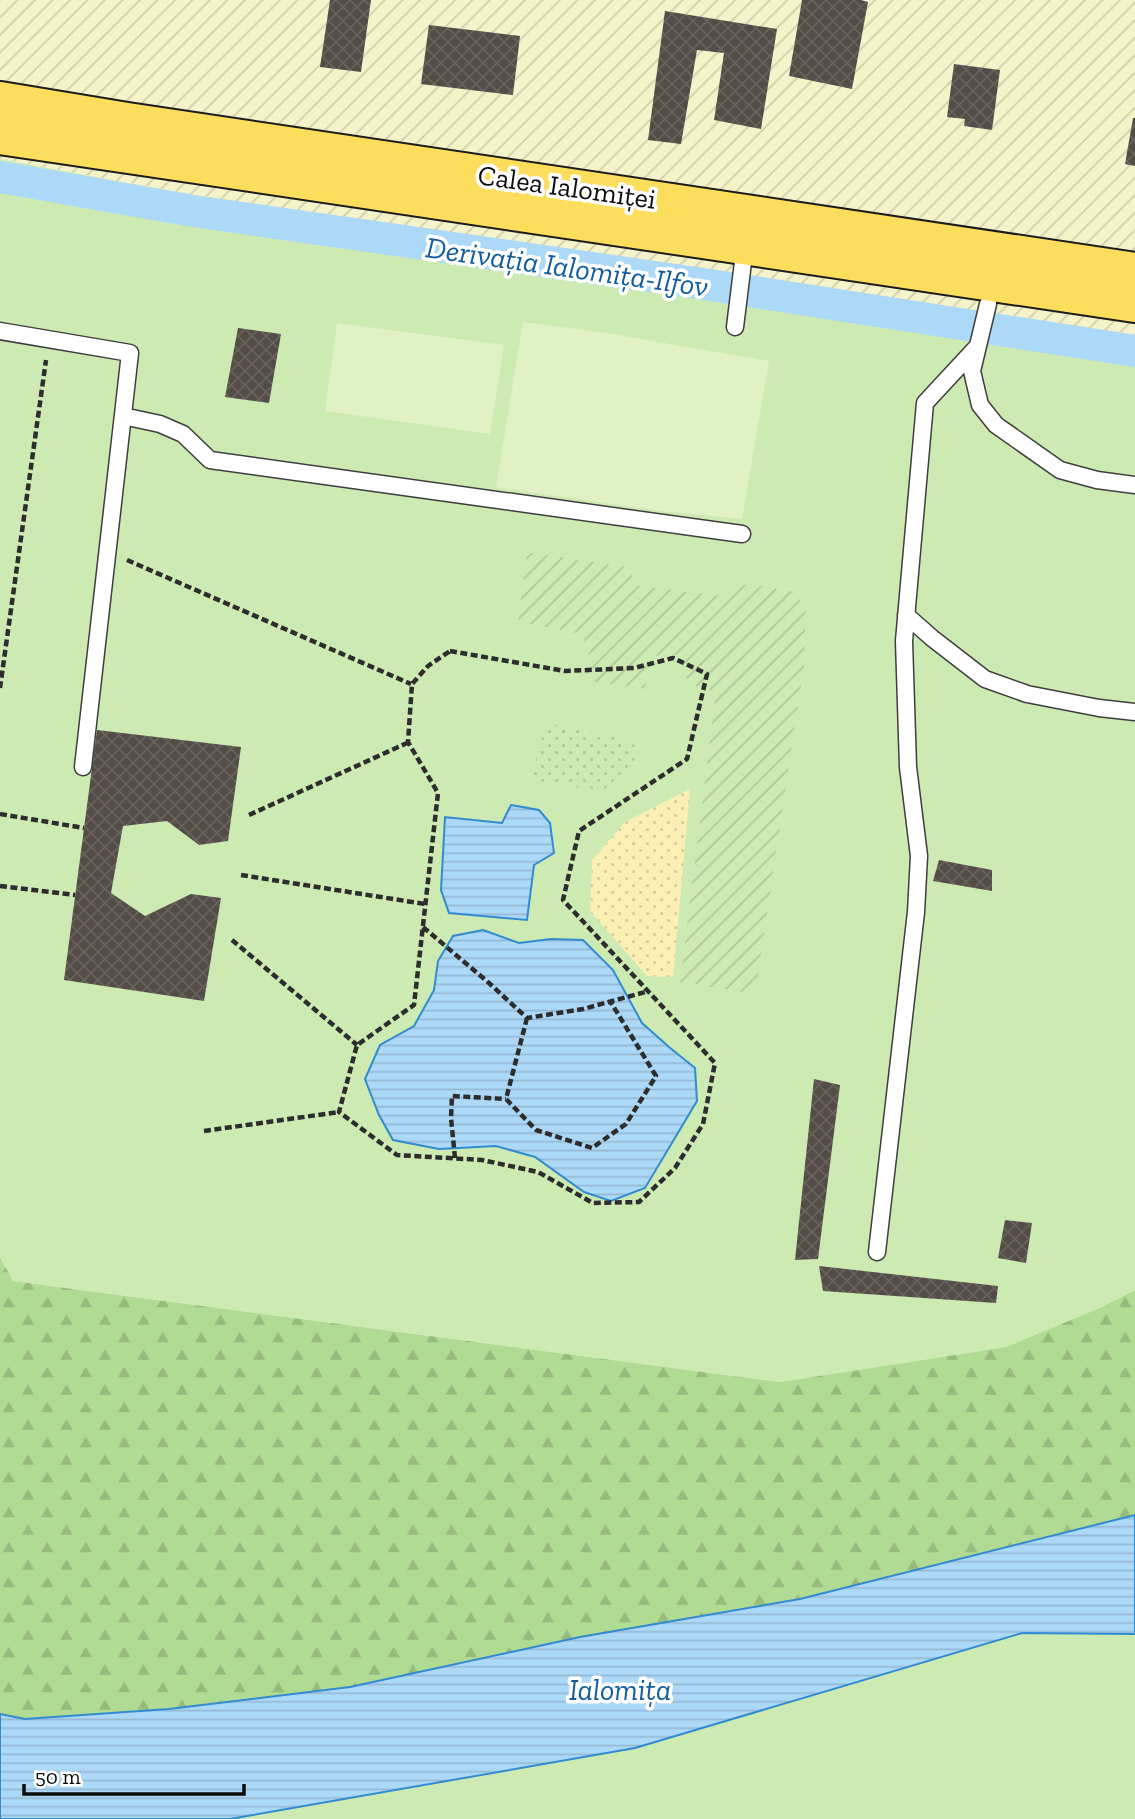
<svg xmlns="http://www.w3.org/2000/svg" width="1135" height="1819" viewBox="0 0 1135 1819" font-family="'Zilla Slab',serif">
<defs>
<pattern id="farmland-furrows" width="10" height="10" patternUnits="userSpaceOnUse" patternTransform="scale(1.75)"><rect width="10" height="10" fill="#f5f3c9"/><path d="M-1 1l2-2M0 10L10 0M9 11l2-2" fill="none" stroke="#d1cfab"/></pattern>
<pattern id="forest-firs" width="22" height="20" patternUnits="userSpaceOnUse" patternTransform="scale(1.75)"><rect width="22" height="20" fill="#b0db92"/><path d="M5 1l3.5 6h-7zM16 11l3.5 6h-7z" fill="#96bb7d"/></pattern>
<pattern id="sand-dots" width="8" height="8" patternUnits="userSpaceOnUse" patternTransform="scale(1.75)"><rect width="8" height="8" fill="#fcefb4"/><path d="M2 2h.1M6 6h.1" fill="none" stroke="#d7cc99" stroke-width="1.8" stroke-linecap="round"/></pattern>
<pattern id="park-dots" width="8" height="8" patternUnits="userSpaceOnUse" patternTransform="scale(1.75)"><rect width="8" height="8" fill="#cdeab3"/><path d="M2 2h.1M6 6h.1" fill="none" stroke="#afc799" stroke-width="1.8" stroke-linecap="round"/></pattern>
<pattern id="garden-furrows" width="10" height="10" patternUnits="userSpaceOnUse" patternTransform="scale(1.75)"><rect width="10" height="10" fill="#cdeab3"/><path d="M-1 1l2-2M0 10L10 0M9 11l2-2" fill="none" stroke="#afc799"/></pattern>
<pattern id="water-rules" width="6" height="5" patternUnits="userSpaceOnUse" patternTransform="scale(1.75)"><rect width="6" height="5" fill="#add9f8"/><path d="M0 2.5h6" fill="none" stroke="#94b9d3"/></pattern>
<pattern id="building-cross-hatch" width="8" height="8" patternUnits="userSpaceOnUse" patternTransform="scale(1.75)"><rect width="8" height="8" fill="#544d47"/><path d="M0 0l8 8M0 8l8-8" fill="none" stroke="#68625d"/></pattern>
</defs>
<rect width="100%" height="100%" fill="#fffcea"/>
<path fill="url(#farmland-furrows)" d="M0,0H1135V335L481,241L171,191L0,159Z"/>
<path fill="#cdeab3" d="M0,159L171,191L481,241L1135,335V1290L1097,1309L1006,1347L780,1382L13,1281L0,1257Z
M1022,1633L1135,1634V1819H222L635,1748Z"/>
<path fill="url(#forest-firs)" d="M0,1257L13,1281L780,1382L1006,1347L1097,1309L1135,1290V1515L800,1599L580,1637L350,1687L169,1709L25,1719L0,1714Z"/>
<path fill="url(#sand-dots)" d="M690,789L673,977L647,976L590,911L592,860L625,822Z"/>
<path fill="url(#park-dots)" d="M546,723L633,741L637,758L604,790L530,783Z"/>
<path fill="url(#garden-furrows)" d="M527,552L627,567L639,586L722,596L736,587L749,584L795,592L806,608L804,665L755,994L680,982L716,691L694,686L683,674L682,655L653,656L645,675L646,689L586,681L590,656L582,634L518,622Z"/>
<path fill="#e0f1c5" d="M523,322L606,333L769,361L742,519L661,511L496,487Z
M337,323L504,345L490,434L325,411Z"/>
<path fill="url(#water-rules)" stroke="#328bd1" stroke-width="2" d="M511,805L539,810L550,823L554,853L534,865L527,920L449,913L441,890L445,817L502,823Z
M483,930L519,943L551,939L583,940L613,970L642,1023L669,1047L695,1068L697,1101L645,1188L611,1201L584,1192L535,1157L496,1146L439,1149L393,1140L379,1115L365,1079L380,1045L414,1026L434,990L438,961L453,936Z
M1135,1515V1634L1022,1633L635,1748L230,1819H0V1714L25,1719L169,1709L350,1687L580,1637L800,1599Z"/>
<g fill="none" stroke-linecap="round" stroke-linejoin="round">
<path stroke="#add9f8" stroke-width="32" d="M0,177L193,211L697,283L1135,351"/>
</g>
<path fill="url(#building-cross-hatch)" d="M330,0H371L361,72L320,67Z
M802,0H861L868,2L852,89L789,76Z
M665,11L777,29L761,129L714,120L724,53L697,50L681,144L648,140Z
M429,25L520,36L513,95L421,84Z
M954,64L1000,70L992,130L964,126L965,119L947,117Z
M1133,118H1135V166L1125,164Z
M238,328L281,334L269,403L225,397Z
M97,730L241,747L228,841L199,845L167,821L123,826L111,893L145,916L191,894L221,898L204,1001L64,980Z
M939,860L992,870V891L933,881Z
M814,1079L840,1085L818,1259L795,1260Z
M1005,1220L1032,1223L1026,1263L998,1258Z
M819,1266L998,1286L996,1303L823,1291Z"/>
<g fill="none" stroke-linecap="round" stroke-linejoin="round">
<defs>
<path id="lane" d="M988,304L972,371L980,405L996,425L1060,470L1097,480L1135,485
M735,327L745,246
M0,331L130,353L83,767
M123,416L160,424L183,434L210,460L742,534
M906,615L932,638L985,679L1027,694L1099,708L1135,712
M877,1252L916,912L919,856L908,767L904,641L925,403L977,347"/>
<path id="primary" d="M0,101L127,122L1135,272
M0,135L1135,303"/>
</defs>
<use href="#lane" stroke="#3e3e3e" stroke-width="19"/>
<use href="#primary" stroke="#1c1c1c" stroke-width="42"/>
<path stroke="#2d2d2d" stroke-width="4.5" stroke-dasharray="7 3.5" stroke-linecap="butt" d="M127,560L411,684
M450,651L565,671L634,668L673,658L707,674L687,759L579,831L563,900L715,1063L703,1124L675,1168L639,1202L593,1203L538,1172L482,1160L397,1155L339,1112L357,1045L414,1005L438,793L408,742L412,684L428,666Z
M0,688L46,360
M0,814L84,828
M249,815L407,743
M241,875L425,904
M0,886L75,895
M423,927L489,983L527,1018L583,1009L649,991
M232,940L357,1045
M527,1018L506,1099L536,1130L592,1148L626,1124L656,1076L610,1001
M204,1131L339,1112
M455,1158L451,1118L452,1096L506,1099"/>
<use href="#lane" stroke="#fff" stroke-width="16"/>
<use href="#primary" stroke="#fddd5c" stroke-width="38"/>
</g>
<g text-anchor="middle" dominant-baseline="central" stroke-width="7" stroke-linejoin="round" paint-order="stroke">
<g font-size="28" fill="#0b0b0b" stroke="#fff">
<text transform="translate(567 187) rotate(8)">Calea Ialomiței</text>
</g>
<g font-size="30" font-style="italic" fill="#125ca0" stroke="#fff">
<text transform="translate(567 267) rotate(8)">Derivația Ialomița-Ilfov</text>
<text x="620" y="1690">Ialomița</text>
</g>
</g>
<path d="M24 1784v10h220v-10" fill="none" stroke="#0b0b0b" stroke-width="3.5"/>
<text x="35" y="1784" font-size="21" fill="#0b0b0b" stroke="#ffffff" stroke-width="5" paint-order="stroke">50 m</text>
</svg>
